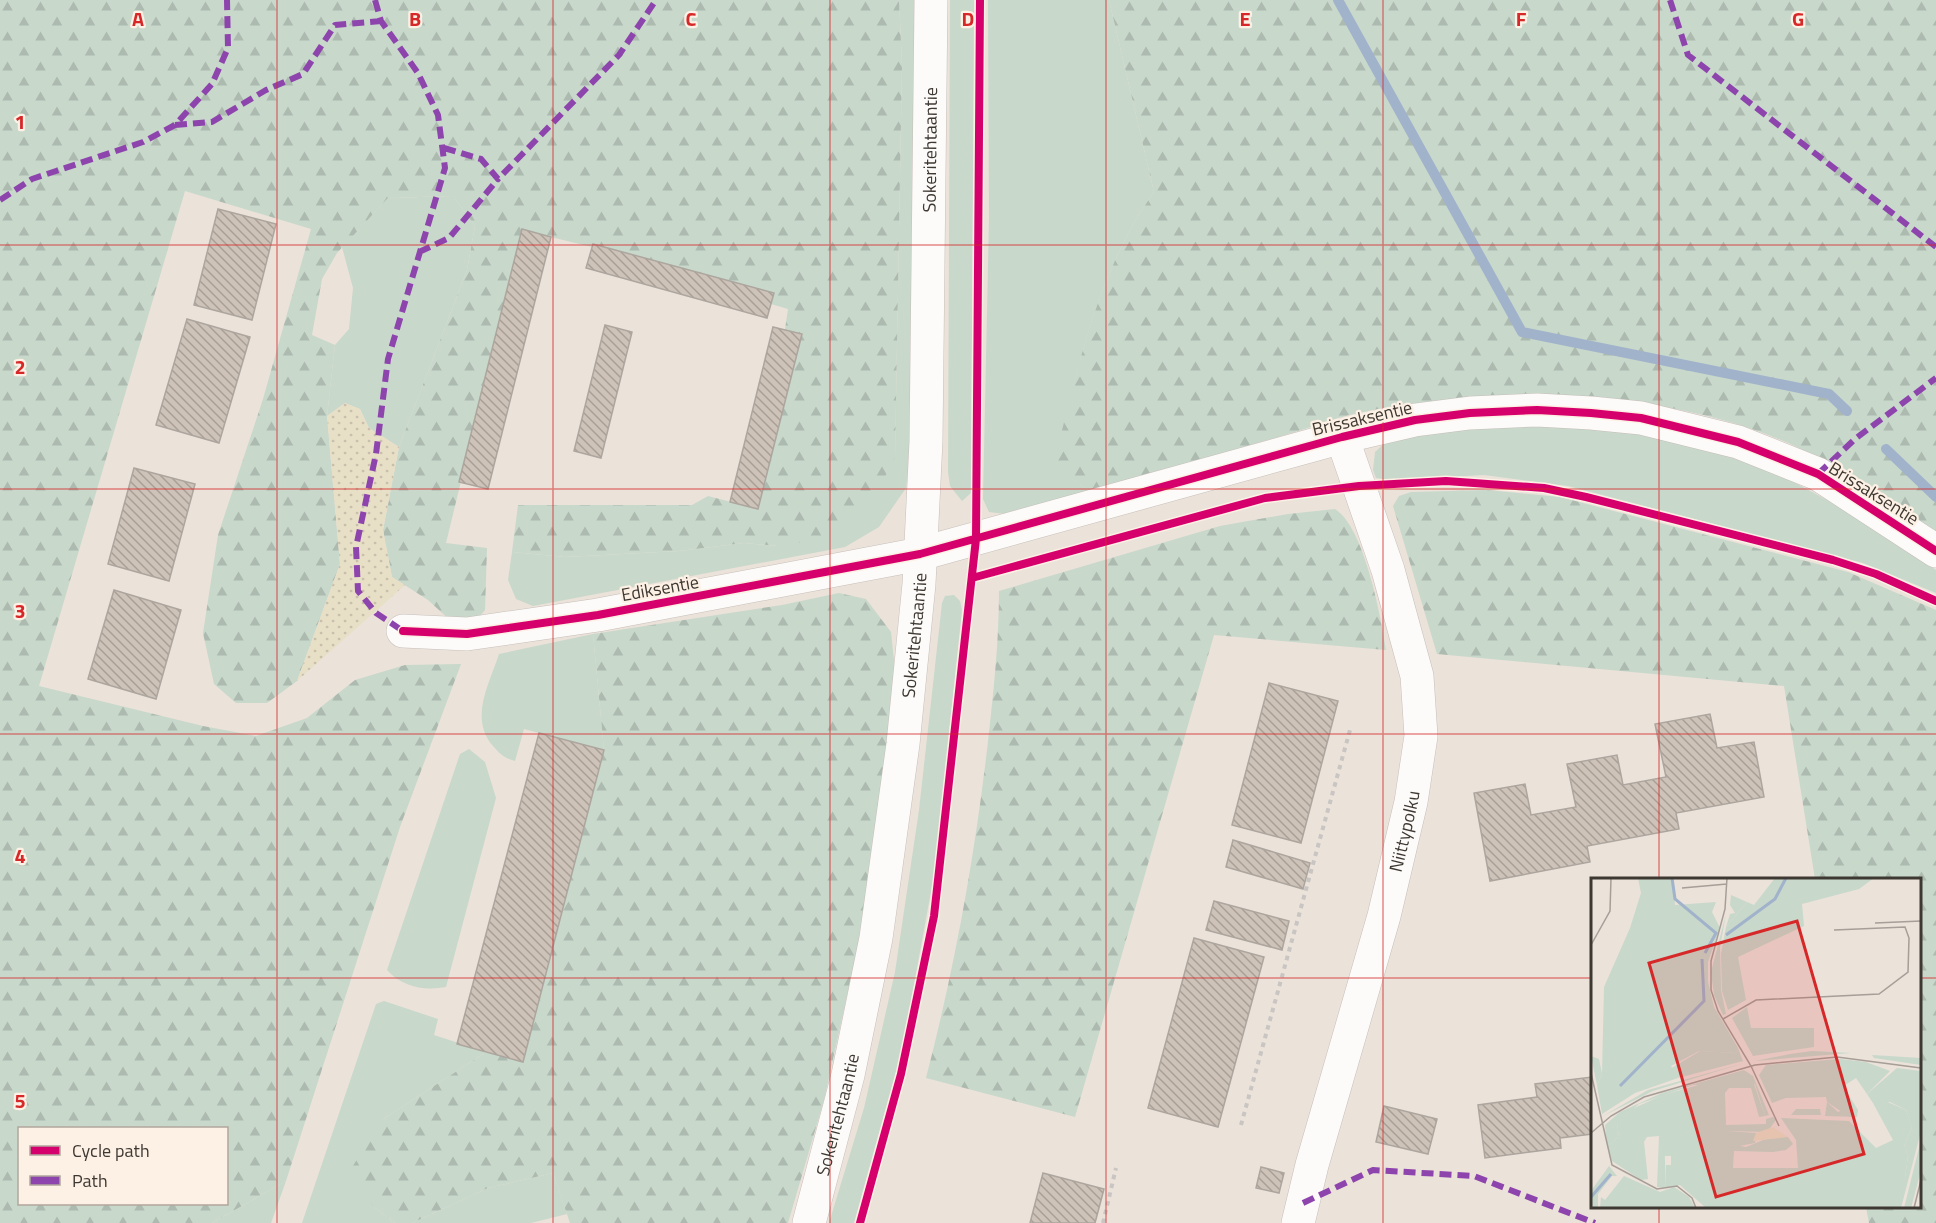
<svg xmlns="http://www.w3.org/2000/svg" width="1936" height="1223" viewBox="0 0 1936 1223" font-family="'Titillium Web',sans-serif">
<defs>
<pattern id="forest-firs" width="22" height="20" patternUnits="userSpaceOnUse" patternTransform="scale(1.5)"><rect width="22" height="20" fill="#c8d8cb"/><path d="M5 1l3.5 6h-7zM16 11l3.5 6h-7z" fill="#adbaaf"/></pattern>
<pattern id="sand-dots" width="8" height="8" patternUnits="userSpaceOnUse" patternTransform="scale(1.5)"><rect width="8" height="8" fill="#e8dfc7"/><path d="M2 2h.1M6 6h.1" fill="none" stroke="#c8c0ab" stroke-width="1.8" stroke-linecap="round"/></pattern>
<pattern id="building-back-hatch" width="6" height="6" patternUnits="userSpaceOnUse" patternTransform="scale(1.5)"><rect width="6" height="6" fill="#cec3b8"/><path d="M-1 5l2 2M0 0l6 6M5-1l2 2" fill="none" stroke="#a99f96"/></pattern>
</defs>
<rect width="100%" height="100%" fill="#ebe2da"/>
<path fill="#c8d8cb" d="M899,0H916L910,457L906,488L879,527L845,547L533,606L516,599L508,580L512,552L565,557L679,551L744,543L778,546L895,457L902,65Z
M950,0H974L971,482V493L962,501L950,486L948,472Z
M988,0H1109L1154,192C1096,273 1077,372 1054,467L1090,491L1005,514L989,512L983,499L989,219Z
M453,196L475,226L467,270L399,447L369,428L360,409L345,403L327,416L335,345L349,329L353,288L342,247L388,198Z
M1545,424C1590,427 1636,430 1681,440C1775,462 1857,516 1936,570V593L1863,563L1568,486L1484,475L1390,480L1376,478L1373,470L1375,452L1388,440L1468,428Z
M954,595L960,601L962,610L934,875L902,1050L854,1223H829L864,1108L895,972L919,810L942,603L945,596Z
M593,634L604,750L524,729L515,761C504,758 500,754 493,746C469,718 489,685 499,654Z
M469,749L485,762L496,798L446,987C424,991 402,987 387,970L460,754Z
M384,1001L438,1019L434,1035L486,1052L382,1120L374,1207L395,1223H302L376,1004Z
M553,1173L567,1214L531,1223H412L488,1188Z
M286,1181L271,1223H212Z"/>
<path fill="url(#forest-firs)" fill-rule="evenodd" d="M0,0H899L902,65L895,457L872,503L831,537L778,546L744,543L679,551L565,557L512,552L518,505H692L708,496L758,509L788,309L771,304L773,293L594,244L592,247L522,230L446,543L487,548L485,610L474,623L452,622L428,600L392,577L383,530L399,447L467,270L475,226L453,196L388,198L337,253L322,279L312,335L335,345L327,416L340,564L297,681L267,703H236L214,684L203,633L218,535L263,399L311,229L185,191L39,686L203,726L256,736L307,718L355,680L405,665L461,664L400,827L286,1181L212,1223H0ZM20,1128H226V1204H20Z
M1109,0H1936V536C1896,510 1853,475 1811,454C1683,388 1498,384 1359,413C1334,418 1310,428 1285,435C1220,454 1156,475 1090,491L1053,467C1077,372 1096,273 1154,192Z
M1487,490L1560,497L1848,572L1936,610V1223H1869L1866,1207L1920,1206V880L1815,879L1784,686L1437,654L1393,506L1399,496L1411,492Z
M1335,509C1364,527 1381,616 1386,650L1214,635L1075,1117L926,1078C954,970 974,861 987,750C993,697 999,644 999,591L1220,526L1288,514Z
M839,593L866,599L891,632L895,670L883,780L860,937L824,1100L788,1223H570L553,1173L488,1188L412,1223H395L374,1207L351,1169L382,1120L486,1052L523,1061L604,750L593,634L782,605Z"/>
<path fill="url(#sand-dots)" d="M345,403L360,409L369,428L399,447L383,530L392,577L405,585L297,681L340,564L327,416Z"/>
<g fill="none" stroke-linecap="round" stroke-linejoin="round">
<path stroke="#a1b2cb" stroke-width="10" d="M1338,0L1522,332L1829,394L1847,411
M1886,449L1936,497"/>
</g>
<path fill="url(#building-back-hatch)" stroke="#aca69f" stroke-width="1.5" d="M218,209L276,224L252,320L194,305Z
M522,229L551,237L488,489L459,482Z
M593,244L774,293L767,318L586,268Z
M187,319L250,337L219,443L156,425Z
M605,325L632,332L601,458L574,451Z
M773,327L802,334L758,509L730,502Z
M134,468L195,484L169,581L108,564Z
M114,590L181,610L156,699L88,679Z
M1269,683L1338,701L1301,843L1232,825Z
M1710,714L1717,748L1754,742L1764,797L1676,813L1679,829L1587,846L1590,862L1490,881L1474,793L1525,784L1531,815L1576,807L1567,764L1617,755L1623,785L1666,777L1655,724Z
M539,733L604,750L523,1062L457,1044Z
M1233,840L1310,863L1303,889L1226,867Z
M1214,901L1289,921L1282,950L1206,930Z
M1194,938L1264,957L1218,1127L1148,1108Z
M1592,1077V1134L1560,1138L1561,1148L1485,1158L1478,1105L1537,1097L1535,1084Z
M1384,1106L1437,1119L1428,1154L1376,1142Z
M1261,1167L1284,1173L1279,1193L1256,1188Z
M1043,1173L1104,1189L1095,1223H1030Z"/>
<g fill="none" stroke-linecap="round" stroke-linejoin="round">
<defs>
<g id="minor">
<path d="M403,631L467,634L598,615L920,554L1342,437L1415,420L1470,413L1537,410L1591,413L1641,418L1738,442L1818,474L1936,551"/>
<path id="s1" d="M809,1223L848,1075L876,938L903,744L919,584L926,441L931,0"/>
<path id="s2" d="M1298,1223L1312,1165L1384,916L1411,802L1421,736L1417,676L1388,570L1342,437"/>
</g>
</defs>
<use href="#minor" stroke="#c6bfb9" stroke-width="34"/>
<path stroke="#c8c5c2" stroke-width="4" stroke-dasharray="4.5 4.5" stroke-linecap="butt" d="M1241,1125L1350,730
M1103,1223L1116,1168"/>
<use href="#minor" stroke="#fcfbf9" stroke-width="33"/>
<path stroke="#8e44ad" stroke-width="6" stroke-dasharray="12 6" stroke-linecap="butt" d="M375,0L381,21L418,73L438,115L445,168L388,359L376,454L356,547L358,591L376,613L403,631
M1670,0L1688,55L1936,247
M175,125L212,122L266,90L303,74L335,25L381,21
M444,148L481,159L498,179L619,55L656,0
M0,200L32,179L143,142L175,125L212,84L228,48L227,0
M419,252L449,238L498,179
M1818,474L1855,439L1936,378
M1303,1203L1373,1170L1474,1176L1595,1223"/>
<defs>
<path id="cycleway" d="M972,578L1265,498L1359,486L1446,481L1544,488L1586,497L1833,560L1876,574L1936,601
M403,631L467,634L598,615L920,554L1342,437L1415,420L1470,413L1537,410L1591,413L1641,418L1738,442L1818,474L1936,551
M860,1223L901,1074L934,916L976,539L980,0"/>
</defs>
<use href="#cycleway" stroke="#fdf0e4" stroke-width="11"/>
<use href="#cycleway" stroke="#d6006c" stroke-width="8"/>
</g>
<path fill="none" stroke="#d62828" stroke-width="1.5" stroke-opacity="0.55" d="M277,0V1223M553,0V1223M830,0V1223M1106,0V1223M1383,0V1223M1659,0V880M0,245H1936M0,489H1936M0,734H1936M0,978H1592M1920,978H1936M1659,1206V1223"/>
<g text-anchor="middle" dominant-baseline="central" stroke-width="4.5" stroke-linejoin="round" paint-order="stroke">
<g font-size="18" fill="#3e3832" stroke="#fdf0e4">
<text stroke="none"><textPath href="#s1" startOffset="1084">Sokeritehtaantie</textPath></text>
<text transform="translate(1362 418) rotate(-13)">Brissaksentie</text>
<text transform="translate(1874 493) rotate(32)">Brissaksentie</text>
<text transform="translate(660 588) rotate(-10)">Ediksentie</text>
<text stroke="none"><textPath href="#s1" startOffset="598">Sokeritehtaantie</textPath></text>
<text stroke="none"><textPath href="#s2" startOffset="406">Niittypolku</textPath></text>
<text stroke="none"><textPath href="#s1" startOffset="112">Sokeritehtaantie</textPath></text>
</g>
</g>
<g transform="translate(1591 878)">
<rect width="330" height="330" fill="#ebe2da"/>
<path d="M140,17L156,24L135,49L139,36L144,35L139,27ZM135,36L129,69L130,112L135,136L132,137L123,117L120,94ZM147,170L152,183L87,200L79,191L109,173L145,175ZM221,173L260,175L164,183L199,176ZM281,177L330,180V187L283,180ZM0,178L8,181L11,196L6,207ZM153,185L62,213L12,238L57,212ZM306,190L330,193V253L310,330H294L314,300L317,278L313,268L321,249L315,232L299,224L282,225L276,216ZM153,192L162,198L178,237L174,238L164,206L102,207L48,226L26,244L28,259L16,268L14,247L29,234L71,215ZM252,208L267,232L266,239L234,238L236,224L247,234L260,228L248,211ZM205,231H229L230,237H200ZM136,253L165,255L164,265L143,269L136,265ZM50,256H73L75,310L66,309L68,258L56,259L53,264L57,301L50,302ZM330,262V292L320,330H313Z" fill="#c8d8cb"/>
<path d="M47,0H82L84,27L125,24L121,34L129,50L117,84V104L123,129L147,170L145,175L108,173L80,188L87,200L44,215L11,236L6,207L11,196L13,109L39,50L50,15ZM184,0H283L268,11L211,26L213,48L147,79L155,122L137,132L131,113L130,76L135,49L156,24L163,27ZM156,129L160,150H223V169L162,178L141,140ZM249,181L275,184L299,193L276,216L265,200L248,211L260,228L254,236L236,224L235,219L195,220L181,225L168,197L175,187ZM150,195L161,200L174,238L168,239L160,210H138L134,215L135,247L175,246V241L182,239L185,242L176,254L136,253V265L155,269L182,258L197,259L202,266L195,272L182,274L143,273L142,290H207L205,262L190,240L258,243L285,270L302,262L282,225L292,222L315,232L321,249L313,268L317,278L314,300L303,321L294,330H115L89,307L75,310V287H80V278H73V256H50V302L21,283L16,268L28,259L26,244L30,236L72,217ZM18,288L26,298H21L7,316V330H0V313ZM33,298L69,314L83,309L98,319L104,330H9L10,319L14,322Z" fill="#c8d8cb"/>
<path d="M182,249L197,259L162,263L165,255Z" fill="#e8dfc7"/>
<path fill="none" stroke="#a1b2cb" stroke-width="3" d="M81,0L84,21L125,55L114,75M135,57L184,21L195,0M29,208L113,123L111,81M0,319L20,296"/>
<path fill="none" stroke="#a69e97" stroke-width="1.5" d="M136,0L134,31L120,83V112L127,133L160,188L188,248M91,10L136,6M284,45L330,43M0,67L19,33L20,0M132,141L165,122L288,116L317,94L318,60L314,49L243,52M0,195L21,287L66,311L86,308L101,320L105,330M0,255L20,238L53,219L164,187L246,179L330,190M323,330L330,302"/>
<path fill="#d62828" fill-opacity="0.15" stroke="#d62828" stroke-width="3" d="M206,43L273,276L125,319L58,85Z"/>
<rect width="330" height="330" fill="none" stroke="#3e3832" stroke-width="3"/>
</g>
<g font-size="20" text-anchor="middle" font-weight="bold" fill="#d62828" stroke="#fdf0e4" stroke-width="4.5" stroke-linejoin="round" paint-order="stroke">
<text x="138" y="26">A</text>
<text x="415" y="26">B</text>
<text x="691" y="26">C</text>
<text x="968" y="26">D</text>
<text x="1245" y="26">E</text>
<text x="1521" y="26">F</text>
<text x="1798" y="26">G</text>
<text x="20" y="129">1</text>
<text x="20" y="374">2</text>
<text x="20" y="618">3</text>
<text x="20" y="863">4</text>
<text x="20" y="1108">5</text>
</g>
<rect x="18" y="1127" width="210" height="78" fill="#fdf0e4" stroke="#b1a69d" stroke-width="1.5"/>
<rect x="30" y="1146" width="30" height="9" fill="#d6006c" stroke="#b1a69d" stroke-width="1.5"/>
<text x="72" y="1157" font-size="18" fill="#3e3832">Cycle path</text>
<rect x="30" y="1176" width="30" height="9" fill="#8e44ad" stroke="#b1a69d" stroke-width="1.5"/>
<text x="72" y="1187" font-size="18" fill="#3e3832">Path</text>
</svg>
